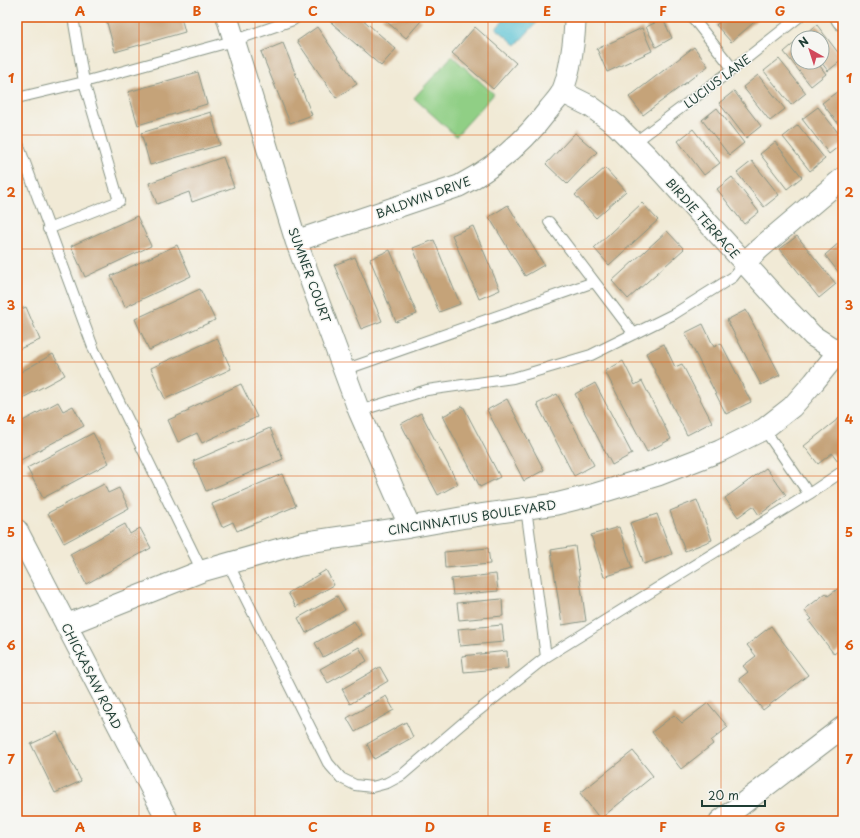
<svg xmlns="http://www.w3.org/2000/svg" width="860" height="838" viewBox="0 0 860 838" font-family="'Playpen Sans',sans-serif">
<rect width="100%" height="100%" fill="#f6f6f2"/>
<filter id="ink" filterUnits="userSpaceOnUse"><feTurbulence type="fractalNoise" baseFrequency=".025" numOctaves="2"/><feDisplacementMap in="SourceGraphic" scale="8" xChannelSelector="R" yChannelSelector="G"/><feConvolveMatrix kernelMatrix="1 2 1 2 8 2 1 2 1" color-interpolation-filters="sRGB"/></filter>
<filter id="wash" filterUnits="userSpaceOnUse"><feTurbulence type="fractalNoise" baseFrequency=".012" numOctaves="4" result="noise"/><feDisplacementMap in="SourceGraphic" scale="16" xChannelSelector="R" yChannelSelector="G"/><feGaussianBlur stdDeviation="0.9" result="paint"/><feColorMatrix in="noise" values="0 0 0 0 0 0 0 0 0 0 0 0 0 0 0 0 0 1.4 0 .05"/><feComposite in="paint" operator="in"/></filter>
<g filter="url(#wash)">
<rect width="100%" height="100%" fill="#f1ead6"/>
<path fill="#90cf85" stroke="#58865c" d="M452,56L494,94L456,136L414,98Z"/>
<path fill="#57c1d3" stroke="#3b7f84" d="M499,17H540L541,18L516,45L496,28L503,21Z"/>
<g id="blocks">
<path fill="#c5a379" d="M112,17H181L185,32L115,52L106,19Z
M325,17H360L396,49L381,66Z
M381,17H417L421,21L406,38Z
M600,17H623V18L600,20Z
M725,17H760L731,42L716,25Z
M663,19L672,38L656,47L646,27Z
M817,25L843,59L828,71L821,62H822V38H802L801,37Z
M317,27L357,84L336,98L297,41Z
M475,27L516,63L493,89L452,53Z
M642,28L652,51L607,72L597,49Z
M798,40V62H817L826,74L811,86L784,52Z
M283,43L312,115L290,123L261,52Z
M694,47L708,66L643,115L629,97Z
M779,59L806,93L791,105L764,71Z
M198,72L207,104L138,125L128,92Z
M758,75L785,109L770,121L743,87Z
M734,91L761,126L746,138L719,103Z
M838,91L843,98V130L822,103Z
M818,107L843,139V143L829,154L802,119Z
M717,108L744,143L729,155L702,120Z
M211,112L220,145L150,165L141,133Z
M798,125L825,159L810,171L783,137Z
M693,129L720,163L704,175L678,141Z
M575,133L597,152L567,184L546,164Z
M775,142L802,177L787,189L760,154Z
M223,157L234,187L192,202L189,192L157,204L149,183Z
M752,161L779,195L764,207L737,173Z
M605,168L626,191L596,218L575,195Z
M732,177L759,212L744,224L717,189Z
M642,203L658,220L609,265L594,248Z
M508,205L544,265L525,276L489,217Z
M137,216L151,246L85,277L71,246Z
M473,226L500,290L479,299L452,235Z
M667,231L684,249L628,299L612,281Z
M797,236L836,284L819,298L780,249Z
M434,240L460,304L439,312L413,248Z
M840,242L843,247V278L825,255Z
M177,245L191,276L125,307L111,276Z
M390,250L417,314L396,322L370,259Z
M355,257L382,321L361,329L334,265Z
M200,289L215,320L149,350L135,319Z
M26,307L40,340L17,350V311Z
M746,310L780,375L761,385L727,320Z
M703,324L714,347L721,343L751,402L726,414L685,333Z
M217,338L231,369L165,399L151,368Z
M664,344L675,367L682,364L712,422L687,435L646,353Z
M53,354L65,375L17,401V374Z
M623,361L635,385L642,381L671,439L647,452L605,371Z
M595,383L632,454L612,465L575,394Z
M241,384L257,417L202,443L197,433L178,442L168,420L189,411L188,409Z
M557,394L594,465L574,476L537,404Z
M507,399L544,470L524,481L487,410Z
M58,402L63,411L73,406L84,426L19,461L17,458V424Z
M463,406L500,477L480,487L443,416Z
M421,413L458,484L438,495L401,424Z
M843,415V457L838,461L832,453L818,464L804,446Z
M270,428L283,459L206,491L193,461Z
M93,433L109,463L43,498L27,468Z
M766,468L786,495L759,515L753,506L738,517L725,498Z
M282,474L296,506L237,531L233,522L222,527L212,504Z
M104,484L108,493L119,488L129,508L64,543L48,513Z
M697,500L712,540L685,551L670,511Z
M657,514L672,554L644,564L630,523Z
M125,524L130,534L140,528L151,548L86,584L70,554Z
M619,527L632,568L604,577L591,535Z
M575,546L586,621L562,625L551,550Z
M488,548L490,564L445,568L444,552Z
M326,570L334,585L296,607L288,593Z
M496,574L498,591L453,595L451,579Z
M843,585V631L842,632L843,633V647L834,654L809,621L812,619L804,610L826,593L828,596Z
M337,596L345,610L306,633L298,618Z
M502,599L503,616L459,620L457,603Z
M354,621L362,635L323,657L315,643Z
M502,625L504,642L460,646L458,629Z
M771,626L808,675L763,710L739,679L748,672L743,666L756,656L747,645Z
M359,647L367,661L328,683L320,669Z
M507,651L508,668L464,672L462,656Z
M380,667L388,681L350,704L342,689Z
M386,696L394,710L355,732L347,718Z
M708,703L728,727L711,741L713,744L681,769L652,732L674,715L682,723Z
M406,722L413,737L374,759L367,744Z
M57,732L81,781L55,793L31,744Z
M633,751L653,776L600,819L580,793Z"/>
</g>
</g>
<g filter="url(#ink)">
<use href="#blocks" fill-opacity="0" stroke="#889485" stroke-width="1"/>
<g fill="none" stroke-linecap="round" stroke-linejoin="round">
<defs>
<path id="lane" d="M692,17L733,69
M17,98L84,82L233,41L293,20L297,17
M17,141L94,350L202,571
M634,143L733,69L799,17
M549,222L634,334
M48,229L119,201L84,82L73,17
M344,370L594,282
M359,411L427,390L513,378L591,355L674,314L733,277L744,263
M764,429L809,494
M526,508L546,657
M228,563L328,763L341,778L355,785L372,787L387,783L402,775L464,722L546,657L809,494L843,471"/>
<path id="street" d="M227,17L296,241L359,411L410,527
M841,17L843,20
M562,92L590,106L616,125L649,158L781,303L813,336L838,352
M296,241L459,186C494,168 525,141 549,109C553,104 559,98 562,92C570,74 575,37 575,17
M744,263L759,249L843,178
M17,530L168,821
M66,625L202,571L301,543L410,527L466,517L556,504L592,495L658,475L720,451L764,429L792,407L814,382L843,346
M720,821L843,727"/>
</defs>
<use href="#lane" stroke="#889485" stroke-width="12"/>
<use href="#street" stroke="#889485" stroke-width="23"/>
<use href="#lane" stroke="#fff" stroke-width="10"/>
<use href="#street" stroke="#fff" stroke-width="21"/>
</g>
</g>
<path fill="none" stroke="#de580e" stroke-width="1" stroke-opacity="0.55" d="M139,17V821M255,17V821M372,17V821M488,17V821M605,17V821M721,17V821M17,135H843M17,249H843M17,362H843M17,476H843M17,589H843M17,703H843"/>
<g text-anchor="middle" dominant-baseline="central" stroke-width="3" stroke-linejoin="round" paint-order="stroke">
<g font-size="12" fill="#1f3d34" stroke="#f6f6f2">
<text transform="translate(717 81) rotate(-37)">LUCIUS LANE</text>
<text transform="translate(423 197) rotate(-20)">BALDWIN DRIVE</text>
<text transform="translate(703 218) rotate(48)">BIRDIE TERRACE</text>
<text transform="translate(310 275) rotate(70)">SUMNER COURT</text>
<text transform="translate(472 517) rotate(-9)">CINCINNATIUS BOULEVARD</text>
<text transform="translate(92 676) rotate(63)">CHICKASAW ROAD</text>
</g>
</g>
<rect width="860" height="838" fill="none" stroke="#f6f6f2" stroke-width="44"/>
<g transform="translate(810 50) rotate(321)"><circle r="19" fill="#f6f6f2" stroke="#a0aca6"/>
<path d="M0-3L7 15L0 10L-7 15Z" fill="#d1495b"/>
<text y="-6" font-size="11" font-weight="bold" text-anchor="middle" fill="#1f3d34">N</text>
</g>
<path d="M702 800v6h63v-6" fill="none" stroke="#1f3d34" stroke-width="2"/>
<text x="708" y="800" font-size="12" fill="#1f3d34" stroke="#f6f6f2" stroke-width="3" paint-order="stroke">20 m</text>
<rect x="22" y="22" width="816" height="794" fill="none" stroke="#de580e" stroke-width="1.5"/>
<g font-size="13" text-anchor="middle" font-weight="bold" fill="#de580e">
<text x="80" y="16">A</text>
<text x="197" y="16">B</text>
<text x="313" y="16">C</text>
<text x="430" y="16">D</text>
<text x="547" y="16">E</text>
<text x="663" y="16">F</text>
<text x="780" y="16">G</text>
<text x="11" y="83">1</text>
<text x="849" y="83">1</text>
<text x="11" y="197">2</text>
<text x="849" y="197">2</text>
<text x="11" y="310">3</text>
<text x="849" y="310">3</text>
<text x="11" y="424">4</text>
<text x="849" y="424">4</text>
<text x="11" y="537">5</text>
<text x="849" y="537">5</text>
<text x="11" y="650">6</text>
<text x="849" y="650">6</text>
<text x="11" y="764">7</text>
<text x="849" y="764">7</text>
<text x="80" y="832">A</text>
<text x="197" y="832">B</text>
<text x="313" y="832">C</text>
<text x="430" y="832">D</text>
<text x="547" y="832">E</text>
<text x="663" y="832">F</text>
<text x="780" y="832">G</text>
</g>
</svg>
